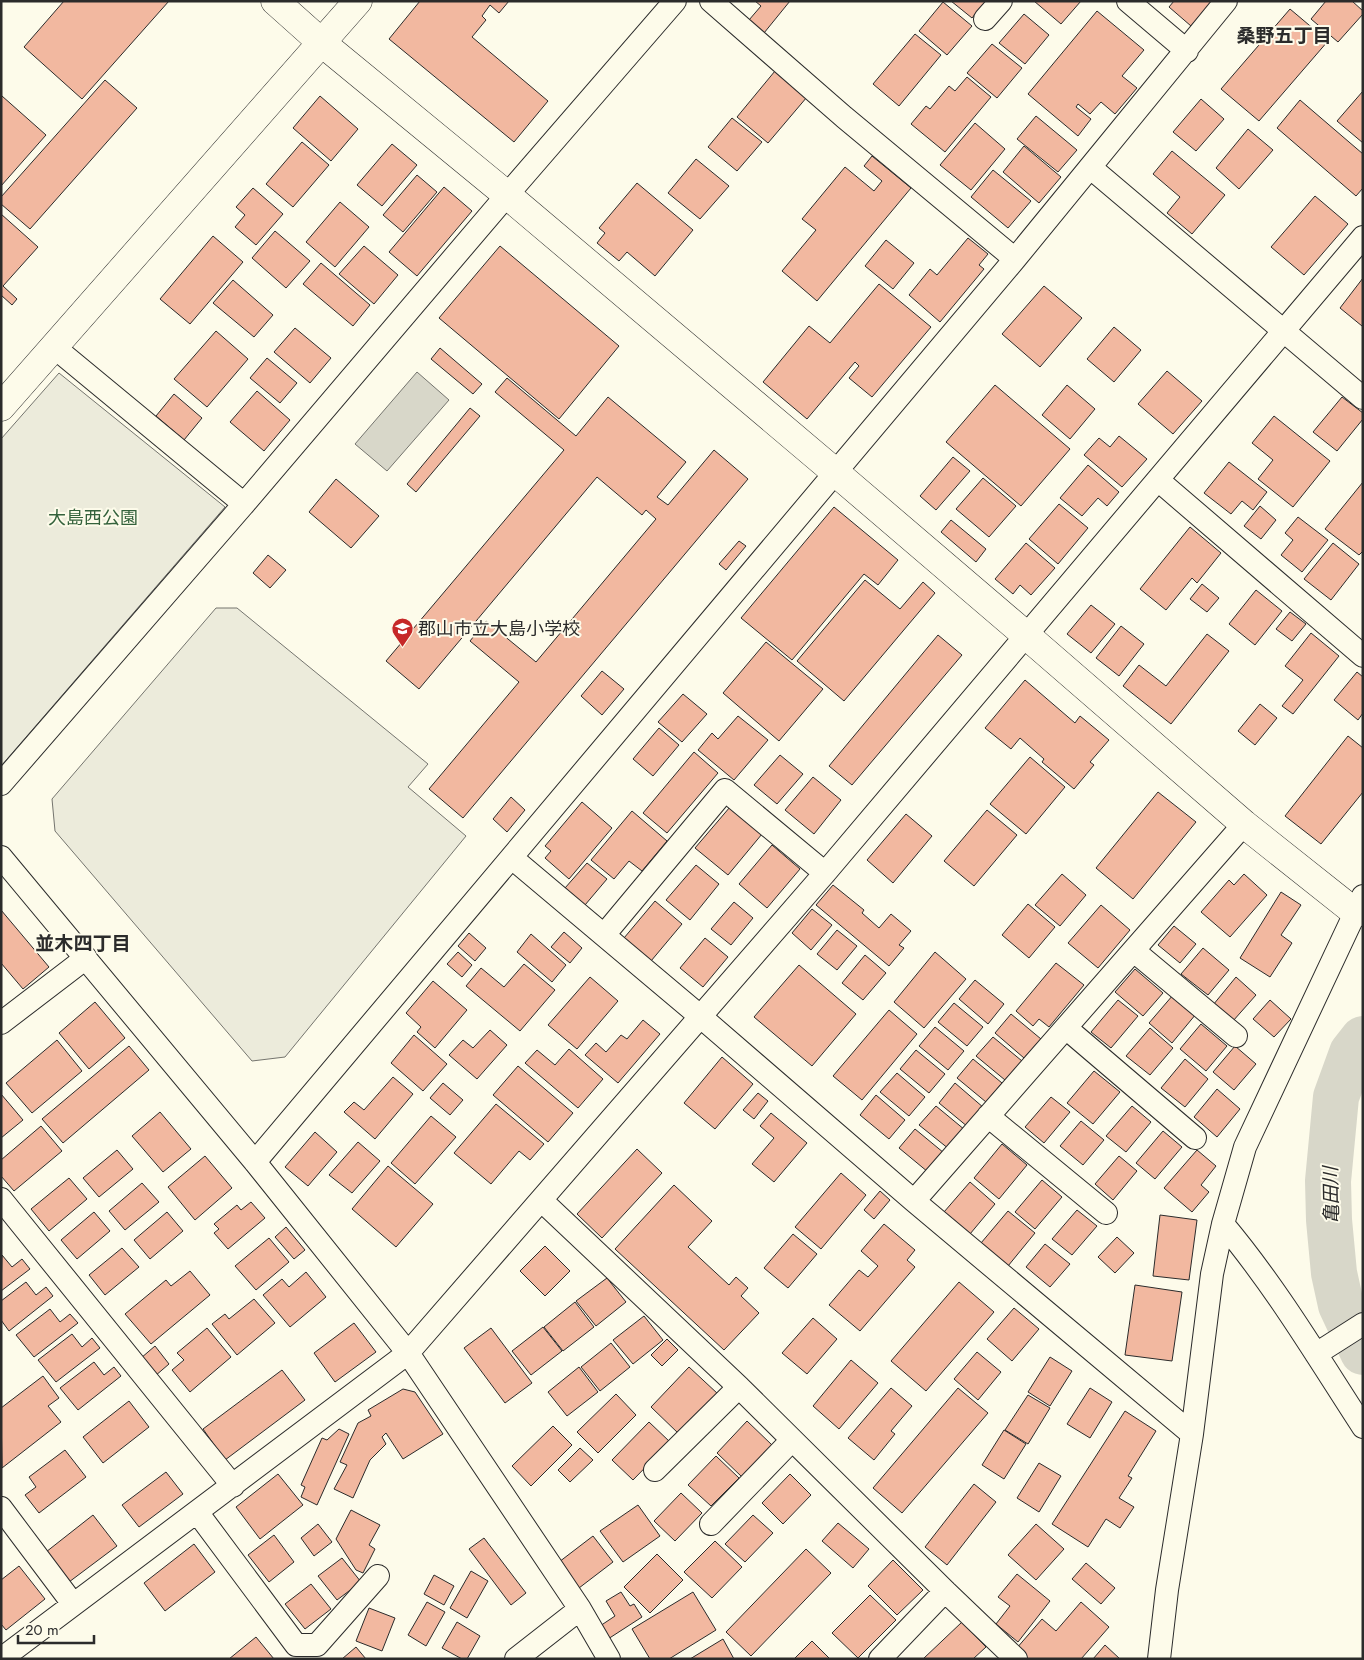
<svg xmlns="http://www.w3.org/2000/svg" width="1364" height="1660" viewBox="0 0 1364 1660" font-family="Jost,'Noto Sans JP',sans-serif">
<rect width="100%" height="100%" fill="#fdfbea"/>
<path fill="#ecebdb" stroke="#74746e" d="M59,373L225,507L1,766V439Z
M216,608H237L428,764L408,787L466,836L285,1057L252,1061L55,831L52,799Z"/>
<path fill="#d8d7c9" stroke="#74746e" d="M417,372L449,400L387,471L355,444Z"/>
<g fill="none" stroke-linecap="round" stroke-linejoin="round">
<path stroke="#d8d7c9" stroke-width="46" d="M1363,1039L1352,1053L1336,1097L1328,1181L1329,1220L1334,1273L1341,1305L1363,1352"/>
</g>
<path fill="#f2b8a0" stroke="#2b2b2b" d="M64,1H169L82,99L24,47Z
M420,1H509L499,13L490,5L482,16L486,20L472,37L548,101L514,142L389,39Z
M755,1H790L764,33L749,20L761,6Z
M951,1H986L972,18Z
M1034,1H1081L1061,24Z
M1174,1H1212L1191,26L1169,7Z
M1326,1H1352L1363,11V14L1338,42L1311,19Z
M943,2L972,26L947,55L919,31Z
M1290,9L1328,41L1259,121L1221,89Z
M1097,11L1144,50L1122,76L1137,88L1115,114L1101,102L1090,114L1078,104L1076,107L1091,119L1078,136L1028,94Z
M1024,14L1049,35L1025,64L999,43Z
M915,34L941,55L899,106L873,84Z
M992,44L1022,68L997,98L967,73Z
M775,71L807,97L768,143L737,117Z
M967,77L991,97L945,152L911,124L926,106L930,109L949,86L955,91Z
M105,80L137,108L30,229L1,204V197Z
M1363,91V143L1337,121Z
M2,96L46,135L1,186V98Z
M320,96L358,129L331,161L293,128Z
M1201,99L1224,119L1196,151L1173,132Z
M1300,100L1363,154V188L1356,196L1277,128Z
M1036,116L1077,150L1058,172L1017,139Z
M732,118L762,142L737,171L708,147Z
M975,123L1005,149L971,190L940,165Z
M1248,129L1273,150L1239,189L1216,168Z
M302,142L329,165L293,207L266,184Z
M392,144L417,165L382,206L357,185Z
M1024,146L1061,177L1039,203L1003,172Z
M1172,151L1225,195L1192,234L1167,213L1180,197L1153,174Z
M872,156L911,188L817,301L782,271L816,230L802,219L845,167L874,191L882,181L864,166Z
M696,159L729,186L700,219L668,193Z
M993,170L1031,201L1008,228L971,197Z
M417,175L437,192L403,232L383,215Z
M637,183L693,230L655,276L627,252L619,261L597,243L605,233L599,228Z
M444,187L472,211L417,276L389,252Z
M253,188L283,214L256,245L235,227L245,215L236,207Z
M1315,196L1348,224L1304,275L1271,247Z
M340,202L369,227L335,267L306,242Z
M1,214L38,247L3,286L17,299L12,305L1,295Z
M275,231L310,261L286,288L252,258Z
M213,236L243,262L190,324L160,299Z
M968,238L988,254L979,265L984,269L940,322L909,295L930,269L937,275Z
M886,240L914,263L893,289L865,266Z
M364,246L398,275L374,304L339,274Z
M500,246L619,346L559,419L439,318Z
M321,263L370,305L353,326L303,284Z
M1363,278V325L1362,326L1340,308Z
M233,280L273,315L254,337L213,303Z
M879,284L931,327L872,397L849,378L859,366L855,362L807,419L763,382L809,326L830,343Z
M1044,286L1082,318L1040,367L1002,334Z
M1114,327L1141,350L1114,382L1087,359Z
M295,328L331,358L310,383L274,352Z
M216,331L248,359L207,407L174,379Z
M440,348L482,384L473,394L431,359Z
M267,358L297,383L280,403L250,378Z
M1167,371L1202,401L1173,434L1138,404Z
M507,378L576,436L608,397L686,462L657,497L668,505L714,450L748,479L463,818L429,789L519,682L470,641L486,621L536,662L656,519L646,510L642,515L597,477L419,689L386,661L564,450L495,392Z
M995,385L1070,449L1021,506L946,442Z
M1067,385L1095,409L1070,439L1042,415Z
M257,391L290,420L264,451L230,422Z
M174,394L202,418L184,440L156,416Z
M1342,397L1363,413V419L1337,451L1313,432Z
M470,408L480,416L416,492L407,484Z
M1274,416L1330,461L1293,507L1258,479L1273,460L1252,443Z
M1119,436L1147,459L1122,487L1084,455L1099,438L1110,447Z
M953,457L970,471L936,510L920,496Z
M1229,462L1267,492L1253,510L1242,501L1231,514L1204,493Z
M1088,465L1119,492L1107,506L1098,498L1082,516L1060,498Z
M983,478L1016,506L989,537L956,509Z
M336,479L379,516L351,548L309,512Z
M1363,482V551L1359,555L1325,529Z
M1059,504L1088,528L1058,564L1029,539Z
M1260,506L1276,520L1261,539L1244,526Z
M834,507L898,560L878,585L864,574L792,660L741,618Z
M1298,517L1328,540L1302,572L1281,555L1293,540L1285,533Z
M951,520L986,549L976,562L941,532Z
M1190,527L1221,553L1197,583L1192,578L1166,610L1140,589Z
M739,541L746,546L726,570L719,564Z
M1026,543L1055,568L1031,595L1020,585L1013,594L995,579Z
M1333,543L1359,564L1331,600L1304,579Z
M268,555L286,570L270,588L253,573Z
M865,580L900,609L923,582L935,593L844,701L797,661Z
M1202,584L1219,598L1207,612L1190,599Z
M1256,590L1282,611L1255,645L1229,624Z
M1091,605L1115,624L1091,653L1067,634Z
M1290,612L1306,624L1292,641L1276,629Z
M1121,626L1144,644L1119,676L1096,658Z
M1311,633L1339,656L1293,714L1282,706L1303,680L1285,666Z
M1207,634L1229,651L1171,724L1123,686L1139,665L1166,686Z
M938,635L962,655L852,785L829,766Z
M766,642L823,689L779,741L723,693Z
M602,671L624,689L602,715L581,696Z
M1357,672L1363,677V713L1358,720L1334,700Z
M1025,680L1075,723L1080,716L1109,740L1090,762L1094,765L1074,789L1042,762L1044,759L1020,738L1011,749L985,728Z
M683,694L707,714L682,742L658,722Z
M1260,704L1277,718L1255,745L1238,731Z
M738,716L768,740L734,780L698,750L712,733L718,739Z
M659,728L679,745L653,776L633,759Z
M1348,736L1363,748V792L1321,844L1285,816Z
M694,752L718,773L667,833L643,813Z
M780,755L803,774L777,804L754,785Z
M1030,757L1065,787L1026,834L990,804Z
M813,777L841,800L814,834L785,810Z
M1158,792L1196,822L1133,899L1096,868Z
M511,797L525,810L507,832L493,819Z
M582,802L612,828L569,879L545,858L551,851L545,846Z
M730,807L762,834L728,875L695,848Z
M987,810L1017,835L974,886L944,861Z
M632,811L667,841L642,871L629,861L614,879L591,860Z
M906,814L932,836L893,883L867,860Z
M772,845L800,869L767,908L739,884Z
M587,863L607,879L585,905L565,888Z
M696,865L719,884L690,920L666,900Z
M1062,874L1086,895L1060,926L1035,905Z
M1244,874L1267,895L1230,937L1201,912L1229,880L1234,885Z
M833,885L864,910L862,913L879,928L891,914L911,931L899,945L904,948L889,966L816,905Z
M1281,892L1301,905L1281,935L1292,943L1270,977L1240,958Z
M655,901L682,924L651,961L624,938Z
M734,902L753,918L731,945L711,929Z
M1028,904L1055,927L1029,958L1002,935Z
M1101,905L1130,930L1098,968L1068,943Z
M812,909L832,925L811,950L792,933Z
M1,910L49,967L23,989L1,963Z
M1174,926L1196,944L1180,963L1158,945Z
M837,930L857,946L837,970L817,954Z
M564,932L582,948L570,963L551,947Z
M469,933L486,948L475,961L458,946Z
M531,934L566,965L552,982L517,952Z
M705,938L728,957L703,987L680,968Z
M1203,948L1229,970L1208,995L1181,974Z
M458,952L472,965L462,977L447,964Z
M935,952L966,979L924,1028L894,1002Z
M865,955L886,973L863,1000L842,983Z
M1056,963L1084,985L1049,1027L1039,1019L1033,1026L1016,1011Z
M524,964L555,990L520,1031L466,986L481,968L504,987Z
M799,965L856,1014L812,1066L754,1017Z
M1135,969L1163,993L1143,1016L1115,992Z
M590,977L618,1001L577,1049L548,1025Z
M1236,977L1256,995L1233,1021L1213,1005Z
M975,980L1004,1004L988,1024L959,999Z
M433,981L467,1010L435,1048L417,1032L421,1027L406,1013Z
M1173,995L1196,1014L1172,1043L1149,1023Z
M1118,1000L1138,1016L1111,1048L1091,1032Z
M1270,1000L1291,1019L1274,1037L1253,1019Z
M95,1002L125,1038L89,1069L59,1033Z
M954,1003L983,1027L967,1046L938,1022Z
M889,1010L917,1034L862,1100L833,1076Z
M1011,1014L1041,1039L1024,1058L995,1033Z
M643,1020L660,1034L618,1083L585,1055L596,1043L606,1052L621,1035L627,1039Z
M1201,1024L1227,1046L1206,1071L1180,1049Z
M935,1027L964,1051L948,1070L919,1046Z
M1150,1028L1173,1048L1150,1075L1126,1056Z
M490,1030L507,1045L477,1079L449,1055L463,1040L473,1048Z
M414,1035L447,1064L423,1091L391,1063Z
M993,1037L1022,1061L1005,1080L976,1056Z
M57,1040L82,1071L32,1113L6,1083Z
M129,1046L149,1070L63,1143L42,1119Z
M1235,1046L1256,1064L1234,1090L1213,1072Z
M569,1049L603,1079L578,1108L525,1063L537,1050L555,1065Z
M916,1050L945,1074L929,1093L900,1069Z
M722,1057L753,1084L715,1129L684,1103Z
M973,1059L1002,1083L986,1102L957,1078Z
M1185,1059L1208,1079L1185,1107L1161,1088Z
M518,1066L573,1113L548,1142L493,1095Z
M1094,1071L1120,1092L1093,1124L1067,1103Z
M897,1073L925,1097L909,1116L880,1092Z
M393,1077L413,1094L375,1139L344,1112L354,1102L364,1110Z
M443,1083L463,1100L450,1115L430,1098Z
M955,1083L984,1108L968,1127L939,1103Z
M1217,1089L1240,1109L1217,1137L1194,1117Z
M758,1093L768,1101L754,1119L743,1110Z
M1,1094L23,1120L1,1138Z
M876,1095L905,1120L889,1139L860,1115Z
M1051,1097L1070,1112L1044,1143L1025,1127Z
M496,1104L544,1144L530,1160L519,1151L491,1184L454,1153Z
M936,1106L965,1130L949,1149L919,1125Z
M1132,1106L1151,1122L1126,1152L1106,1136Z
M160,1112L191,1149L163,1172L132,1136Z
M771,1113L807,1143L774,1182L752,1164L774,1138L760,1126Z
M431,1116L456,1137L415,1184L391,1163Z
M1081,1121L1104,1140L1083,1165L1060,1146Z
M41,1126L62,1151L14,1191L1,1176V1160Z
M915,1129L944,1153L928,1172L899,1148Z
M1163,1131L1182,1147L1155,1179L1136,1163Z
M315,1132L337,1152L308,1186L285,1167Z
M358,1142L380,1161L352,1193L329,1175Z
M1002,1144L1027,1165L999,1199L974,1178Z
M637,1149L662,1173L602,1238L577,1214Z
M117,1150L133,1169L99,1197L83,1178Z
M1197,1150L1216,1166L1201,1185L1209,1192L1192,1212L1164,1188Z
M205,1156L232,1188L195,1220L168,1187Z
M1119,1156L1137,1171L1113,1200L1095,1184Z
M388,1166L433,1204L396,1247L352,1209Z
M841,1173L866,1195L821,1249L795,1227Z
M69,1178L87,1199L49,1231L31,1209Z
M1042,1180L1062,1197L1035,1229L1015,1212Z
M970,1182L995,1204L970,1234L944,1212Z
M142,1183L159,1202L125,1230L109,1211Z
M674,1185L712,1221L688,1247L729,1285L736,1277L748,1288L741,1296L759,1313L724,1350L615,1249Z
M880,1191L890,1200L874,1219L864,1210Z
M251,1202L265,1218L228,1249L214,1233L219,1229L214,1224L237,1205L241,1210Z
M1077,1210L1097,1226L1072,1255L1052,1239Z
M1008,1211L1035,1233L1008,1266L981,1243Z
M94,1212L110,1231L77,1259L61,1240Z
M167,1212L183,1231L150,1259L134,1240Z
M1160,1215L1197,1220L1189,1280L1153,1276Z
M884,1224L915,1250L907,1260L915,1267L860,1331L829,1305L859,1270L868,1277L878,1266L861,1251Z
M286,1227L305,1250L294,1259L275,1237Z
M793,1234L817,1254L788,1288L764,1268Z
M1117,1237L1134,1253L1115,1273L1098,1257Z
M269,1238L289,1262L256,1290L235,1266Z
M1045,1244L1070,1264L1050,1287L1026,1267Z
M545,1246L570,1271L545,1296L520,1271Z
M122,1248L139,1267L105,1295L89,1275Z
M2,1255L12,1267L22,1259L30,1269L1,1291Z
M190,1271L210,1295L151,1344L125,1314L166,1280L171,1286Z
M306,1272L326,1297L290,1327L263,1295L282,1279L289,1287Z
M607,1278L626,1302L596,1326L576,1301Z
M26,1282L36,1295L46,1287L53,1296L9,1331L1,1320V1301Z
M959,1282L994,1312L926,1391L891,1361Z
M1135,1285L1182,1292L1172,1361L1125,1355Z
M254,1299L275,1323L237,1355L212,1324L225,1314L229,1319Z
M575,1302L594,1327L563,1351L544,1327Z
M1014,1308L1039,1329L1012,1361L987,1339Z
M50,1309L60,1322L70,1314L78,1323L34,1357L16,1335Z
M644,1316L663,1340L633,1364L613,1340Z
M813,1318L837,1339L807,1374L782,1353Z
M354,1323L376,1352L335,1382L314,1353Z
M543,1327L562,1351L531,1375L512,1351Z
M207,1328L231,1357L190,1392L172,1370L184,1360L177,1353Z
M491,1328L532,1383L505,1403L464,1348Z
M72,1334L82,1347L92,1338L100,1348L56,1382L38,1360Z
M667,1339L678,1350L662,1366L651,1355Z
M611,1343L630,1367L600,1391L581,1367Z
M155,1346L169,1364L155,1376L141,1358Z
M977,1352L1001,1372L978,1400L954,1379Z
M1050,1357L1072,1371L1050,1406L1028,1392Z
M851,1360L878,1383L839,1429L813,1406Z
M94,1362L104,1375L114,1367L121,1376L78,1410L60,1388Z
M579,1367L598,1392L567,1416L548,1392Z
M689,1367L718,1394L679,1434L651,1407Z
M282,1370L305,1400L225,1460L203,1429Z
M43,1376L59,1398L48,1406L61,1422L2,1468L1,1408Z
M891,1388L912,1406L891,1431L895,1434L874,1460L848,1438Z
M958,1388L988,1413L902,1513L873,1488Z
M1090,1388L1112,1402L1090,1438L1067,1424Z
M403,1389L415,1392L443,1434L403,1459L386,1433L382,1437L386,1444L370,1460L353,1498L334,1489L347,1465L340,1462L358,1423L371,1416L368,1410Z
M616,1394L636,1415L598,1453L577,1432Z
M1028,1395L1050,1408L1028,1444L1005,1430Z
M129,1401L149,1427L103,1463L83,1437Z
M1125,1411L1156,1431L1128,1476L1132,1478L1119,1498L1134,1507L1120,1528L1106,1519L1088,1547L1052,1524Z
M747,1421L772,1445L742,1477L717,1453Z
M649,1422L670,1442L633,1480L612,1460Z
M553,1426L572,1445L531,1486L512,1466Z
M339,1429L349,1434L317,1505L301,1497L305,1487L301,1485L322,1438L327,1440Z
M1004,1430L1026,1444L1004,1479L982,1465Z
M580,1448L593,1460L570,1482L558,1470Z
M65,1450L86,1477L39,1513L25,1495L36,1487L29,1477Z
M716,1456L739,1478L711,1506L688,1485Z
M1039,1463L1061,1476L1039,1512L1017,1498Z
M166,1472L183,1494L139,1527L122,1505Z
M278,1474L303,1505L260,1539L236,1507Z
M790,1474L811,1495L783,1524L762,1503Z
M974,1484L996,1502L947,1565L925,1547Z
M681,1493L702,1513L675,1541L654,1521Z
M638,1505L660,1536L623,1562L600,1531Z
M351,1510L380,1525L369,1545L375,1549L363,1573L356,1570L336,1539Z
M93,1515L117,1546L69,1582L46,1552Z
M753,1515L773,1533L745,1562L725,1544Z
M838,1523L869,1549L853,1568L822,1541Z
M318,1524L332,1542L314,1556L301,1538Z
M1036,1524L1064,1549L1036,1580L1008,1555Z
M274,1535L294,1562L269,1582L248,1555Z
M593,1536L613,1562L579,1588L559,1562Z
M484,1538L526,1593L511,1605L469,1549Z
M715,1541L742,1567L712,1598L684,1572Z
M194,1544L215,1572L165,1611L144,1583Z
M806,1549L831,1573L751,1656L726,1632Z
M657,1554L683,1580L650,1613L624,1587Z
M342,1558L361,1582L337,1600L318,1576Z
M893,1560L923,1590L897,1615L868,1586Z
M1086,1563L1115,1588L1101,1604L1072,1579Z
M19,1566L45,1599L6,1630L1,1624V1580Z
M471,1571L488,1581L467,1618L450,1608Z
M1017,1574L1050,1601L1018,1642L996,1624L1010,1606L998,1597Z
M434,1575L454,1586L444,1605L424,1594Z
M311,1584L331,1609L305,1629L285,1604Z
M621,1592L630,1606L634,1604L642,1617L608,1639L600,1626L615,1616L606,1601Z
M693,1592L716,1630L669,1659H650L632,1629Z
M870,1595L896,1620L858,1658L832,1633Z
M427,1602L445,1612L426,1646L408,1635Z
M1081,1602L1109,1627L1081,1659H1028L1016,1649L1042,1619L1056,1631Z
M369,1608L395,1618L382,1651L356,1641Z
M457,1622L480,1636L467,1659H462L442,1648Z
M962,1622L986,1647L973,1659H923Z
M256,1637L274,1659H229Z
M723,1639L734,1659H690Z
M812,1641L830,1659H794Z
M1105,1645L1120,1659H1093Z
M356,1647L366,1659H342Z"/>
<g fill="none" stroke-linecap="round" stroke-linejoin="round">
<defs>
<path id="street" d="M711,1L844,117L1015,259
M1128,1L1187,51
M985,19L1001,1
M1091,168L1363,398
M54,347L244,504
M1158,480L1363,656
M1,784L244,504L507,195L675,1
M1,857L255,1162L408,1353L580,1609L609,1659
M512,858L701,1017L914,1201L1192,1434
M604,935L725,790L825,873
M1134,951L1236,1036
M1,1023L86,958
M1066,1028L1195,1138
M988,1116L1106,1213
M255,1162L1015,259L1226,1
M1,1199L233,1486
M541,1200L739,1387L945,1591L1016,1659
M914,1201L1244,824
M1223,1224C1276,1287 1318,1358 1363,1427
M1316,1354L1363,1324
M655,1470L739,1387
M1,1508L73,1604
M197,1512L296,1645H317L378,1576
M711,1524L792,1440
M1,1659L408,1353L825,873L1363,237
M516,1659L580,1609
M880,1659L945,1591
M1159,1659L1167,1590L1192,1434L1212,1274L1223,1224L1245,1147L1363,896"/>
<path id="secondary" d="M275,1L322,43L507,195L835,472L1027,636L1244,824L1356,913
M1,407L358,1"/>
</defs>
<use href="#street" stroke="#2b2b2b" stroke-width="24"/>
<use href="#secondary" stroke="#2b2b2b" stroke-width="29"/>
<use href="#street" stroke="#fdfbea" stroke-width="22"/>
<use href="#secondary" stroke="#fdfbea" stroke-width="28"/>
</g>
<defs>
<symbol id="school-pin" viewBox="-11 -11 22 30"><path d="M0 17L-7.5 6A9.5 9.5 0 1 1 7.5 6Z" fill="#c62828" stroke="#fdfbea"/><path d="M0-5L7-2L0 1L-7-2ZM-4 1L0 2.5L4 1V4Q0 6-4 4Z" fill="#fff"/></symbol>
</defs>
<g fill-rule="evenodd">
<use href="#school-pin" x="390" y="616" width="25" height="34"/>
</g>
<g text-anchor="middle" dominant-baseline="central" stroke-width="4" stroke-linejoin="round" paint-order="stroke">
<g font-size="18" fill="#34623c" stroke="#fdfbea">
<text x="93" y="518">大島西公園</text>
</g>
<g font-size="18" fill="#2b2b2b" stroke="#fdfbea" text-anchor="start">
<text x="418" y="629">郡山市立大島小学校</text>
</g>
<g font-size="19" font-weight="bold" fill="#2b2b2b" stroke="#fdfbea">
<text x="1284" y="35">桑野五丁目</text>
<text x="83" y="943">並木四丁目</text>
</g>
<g font-size="19" font-style="italic" fill="#2b2b2b" stroke="#fdfbea">
<text transform="translate(1331 1195) rotate(-91)">亀田川</text>
</g>
</g>
<rect width="1364" height="1660" fill="none" stroke="#2b2b2b" stroke-width="5"/>
<path d="M18 1635v8h76v-8" fill="none" stroke="#2b2b2b" stroke-width="2.5"/>
<text x="25" y="1635" font-size="15" fill="#2b2b2b" stroke="#fdfbea" stroke-width="4" paint-order="stroke">20 m</text>
</svg>
